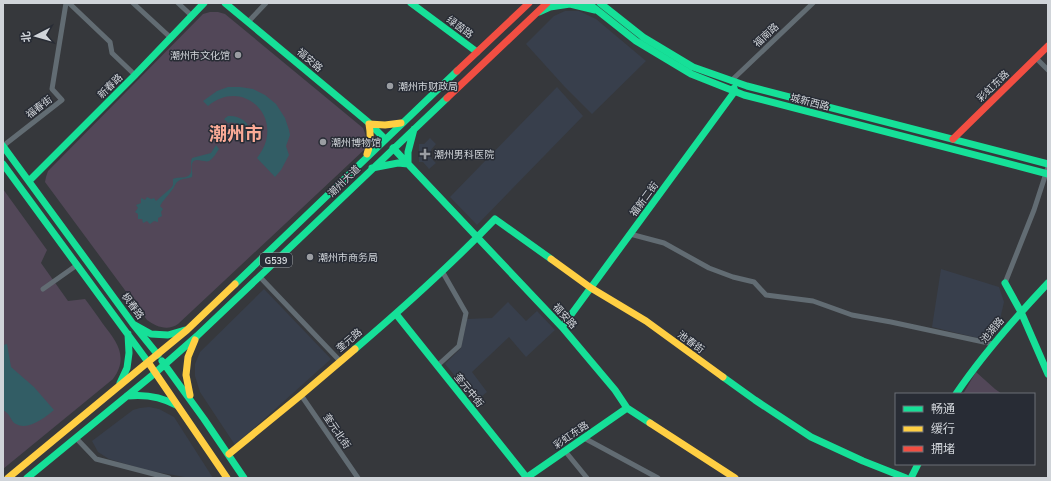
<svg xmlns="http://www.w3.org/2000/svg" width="1051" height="481" viewBox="0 0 1051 481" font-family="Mulish,'Noto Sans SC',sans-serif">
<rect width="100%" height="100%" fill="#36383c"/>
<path fill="#383f4c" d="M565,11H579L596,19L646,61L592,114L564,86L526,44L554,16Z
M557,87L583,116L477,225L450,197Z
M430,138L436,144L431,150V158L436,163L429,169L423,162H419V144H424Z
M941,269L999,287L1004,302L998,328L986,340L932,327Z
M264,289L331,359L235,445L200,392L195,376V364L200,352Z
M508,302L526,321L537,311L555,330L526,357L509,337L472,372L487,392L476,401L445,364L461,348L467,319L492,318Z
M149,407L159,409L174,417L213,478H190L146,470L109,459L98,452L92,441L133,410L140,408Z"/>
<path fill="#524758" d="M210,12H218L225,14L363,128C366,135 367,141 365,149L178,324C168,331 156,327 147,320L45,182L46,177L48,171L203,14Z
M3,189L47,250L41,263L68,301L85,299C91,307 97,315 103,324C117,342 129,357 113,379L3,469Z
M976,372L995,389L1002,394H963Z"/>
<path fill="#325d65" d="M228,87H240L253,89L265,95L276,104L285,118L289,130L290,135L286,146L289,155L281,170L275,177L257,158C288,119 243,76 208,106L203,101L217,91Z
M228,116C243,115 256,127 247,142L242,138C247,127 238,121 228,123L224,119Z
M216,145L219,149C217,152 213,159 209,161C204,163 194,156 192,164C191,168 193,173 192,177C188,179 184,178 180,180C175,182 175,187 172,190C168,196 163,200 160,206L163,209L161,212L162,216L158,218V222L154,221L150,224L147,221L143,223L142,219H138V214L135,212L138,208L136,205L141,203V198L145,200L147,197L151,199L154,198L156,201L171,188L173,185V179C178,176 189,180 191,172C192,167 190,163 192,158L211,153Z
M7,344L11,367L34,387L54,410C46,417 28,431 16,424C13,423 12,420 10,417C9,414 6,412 3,410V345Z"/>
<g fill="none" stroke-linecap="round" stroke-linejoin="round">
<path stroke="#626c73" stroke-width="5" d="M69,3L110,42L112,53L135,75
M133,3L171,38
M178,3L192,16
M248,22L266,3
M1036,58L1048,70
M731,81L813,3
M3,146L62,100L52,89L66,3
M630,234L664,243L709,268L733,277L754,282L766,295L813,301L852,315L891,322L993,344
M259,276L340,361
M1005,283L1034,210L1048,167
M43,289L77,265
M437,366L459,346L466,313L442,271
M301,395L358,478
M76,438L96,459L169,478
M584,438L658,478
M565,451L587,478"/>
<path stroke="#16e098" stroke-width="7" d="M225,3L368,122L385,139
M411,3L477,52
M588,3L636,41L691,74L744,95L1048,174
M600,3L643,37L693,67L747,86L1048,164
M539,12L550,7L570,4L595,10
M3,146L133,324L158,355
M393,148L562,327L615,390L627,408L650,423
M3,164L148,362
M372,168L398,163L408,164V152L414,129
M29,181L135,75L204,3
M1005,283L1021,312L1048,374
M235,284L457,71
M396,314L527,478
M133,324L151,334L168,335L185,330
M562,327L735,91L734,88
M355,349C403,308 451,265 495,219L551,259
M162,361L204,419L244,478
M155,373L197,336L447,98
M723,377L755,400L811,437L863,461L906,478
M120,383L127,368L129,353L128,334
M956,394C983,354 1015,318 1048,283
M127,396C145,394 160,396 176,405
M27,478L155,373
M526,478L627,408
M911,478L918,464"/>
<path stroke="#ffcf43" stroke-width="7" d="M367,154C371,144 371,135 369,124L385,125L401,123
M551,259L591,288L646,321L723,377
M190,395L186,375L188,357L195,340
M650,423L735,478
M229,454L301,395L355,349
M8,478L148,362
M227,478L148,362L187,330L235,284"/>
<path stroke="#f24e42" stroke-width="7" d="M457,71L529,3
M447,98L547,3
M953,139L1048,46"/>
</g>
<g fill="#9a9da2" stroke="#282c35" stroke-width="1.5">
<circle cx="238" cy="55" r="4"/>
<circle cx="390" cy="86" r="4"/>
<circle cx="323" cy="142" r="4"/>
<path d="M423 148h4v4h4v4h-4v4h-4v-4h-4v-4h4z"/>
<circle cx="310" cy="257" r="4"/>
</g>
<g text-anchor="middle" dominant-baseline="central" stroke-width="3" stroke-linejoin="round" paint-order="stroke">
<rect fill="#282c35" stroke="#9ea2a8" stroke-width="1" x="260" y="253" width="32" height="14" rx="3"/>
<g font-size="9" font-weight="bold" fill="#d0d4d9">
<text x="276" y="260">G539</text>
</g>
<g font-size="10" fill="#d0d4d9" stroke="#282c35">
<text transform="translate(460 27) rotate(36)">绿茵路</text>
<text transform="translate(766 35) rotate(-43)">福南路</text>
<text transform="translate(310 60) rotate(40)">福安路</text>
<text transform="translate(110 86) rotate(-44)">新春路</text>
<text transform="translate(993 86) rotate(-44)">彩虹东路</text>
<text transform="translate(810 102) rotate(14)">城新西路</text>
<text transform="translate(39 107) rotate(-37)">福春街</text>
<text transform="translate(344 181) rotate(-44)">潮州大道</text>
<text transform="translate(644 199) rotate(-54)">福新二街</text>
<text transform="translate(133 306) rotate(54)">枫春路</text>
<text transform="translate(565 316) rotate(48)">福安路</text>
<text transform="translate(992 330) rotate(-50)">池湖路</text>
<text transform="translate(349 340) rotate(-40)">奎元路</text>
<text transform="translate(691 342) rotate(36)">池春街</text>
<text transform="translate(469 390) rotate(51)">奎元中街</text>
<text transform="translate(337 431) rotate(56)">奎元北街</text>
<text transform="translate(571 435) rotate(-35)">彩虹东路</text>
</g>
<g font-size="10" fill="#d0d4d9" stroke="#282c35" text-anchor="start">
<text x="230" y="55" text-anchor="end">潮州市文化馆</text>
<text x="398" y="86">潮州市财政局</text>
<text x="331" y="142">潮州博物馆</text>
<text x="434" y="154">潮州男科医院</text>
<text x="318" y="257">潮州市商务局</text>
</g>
<g font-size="18" font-weight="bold" fill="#fcab97" stroke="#282c35">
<text x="236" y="133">潮州市</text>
</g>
</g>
<rect width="1051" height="481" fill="none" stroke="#d0d4d9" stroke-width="8"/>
<rect x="895" y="393" width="140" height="72" fill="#282c35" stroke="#6b6f77"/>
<rect x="903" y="406" width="20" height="6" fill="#16e098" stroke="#6b6f77"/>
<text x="931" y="413" font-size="12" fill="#d0d4d9">畅通</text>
<rect x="903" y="426" width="20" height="6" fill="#ffcf43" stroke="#6b6f77"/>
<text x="931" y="433" font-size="12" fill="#d0d4d9">缓行</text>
<rect x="903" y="446" width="20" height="6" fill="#f24e42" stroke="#6b6f77"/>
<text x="931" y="453" font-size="12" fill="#d0d4d9">拥堵</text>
<g transform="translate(36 36) rotate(264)" stroke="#282c35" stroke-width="3" paint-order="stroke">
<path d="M0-3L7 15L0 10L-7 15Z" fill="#d0d4d9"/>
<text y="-6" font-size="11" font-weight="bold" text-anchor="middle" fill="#d0d4d9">北</text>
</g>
</svg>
